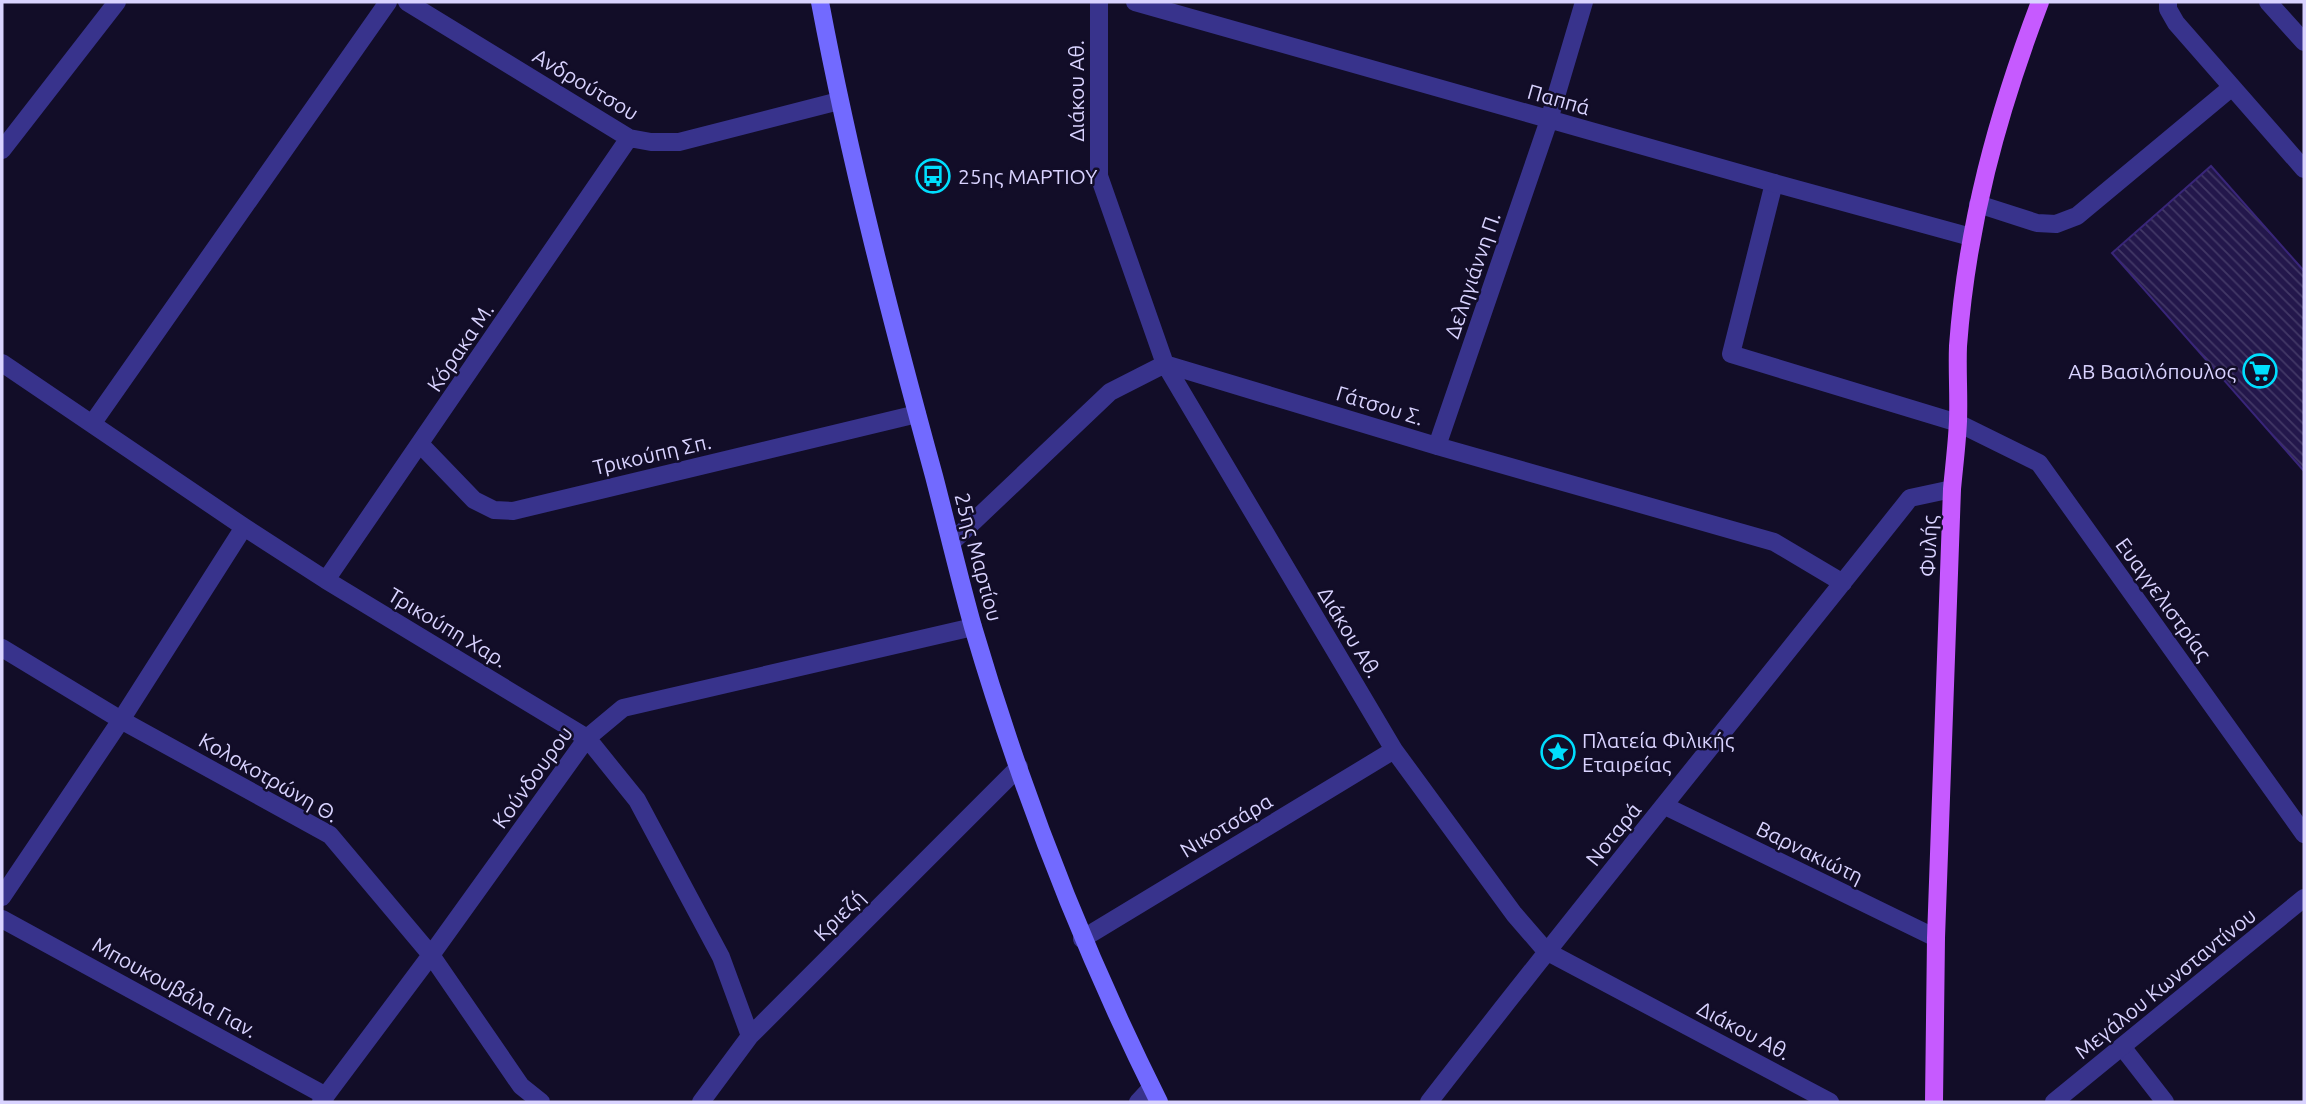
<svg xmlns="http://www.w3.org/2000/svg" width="2306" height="1104" viewBox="0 0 2306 1104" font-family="Ubuntu,sans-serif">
<defs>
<pattern id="building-back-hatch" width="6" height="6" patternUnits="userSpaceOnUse" patternTransform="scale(1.75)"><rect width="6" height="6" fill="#23174b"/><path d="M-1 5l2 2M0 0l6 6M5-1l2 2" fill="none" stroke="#423866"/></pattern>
</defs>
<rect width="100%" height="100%" fill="#120d28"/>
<path fill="url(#building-back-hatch)" stroke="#392679" stroke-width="2" d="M2211,166L2304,271V471L2112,253Z"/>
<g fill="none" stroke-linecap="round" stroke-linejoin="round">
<path stroke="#38338c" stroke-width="18" d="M2168,2V9L2176,23L2304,169
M2268,2L2304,42
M1774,183L1731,354L1958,423
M1978,204L2037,223L2056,224L2077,216L2232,87"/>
<path stroke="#38338c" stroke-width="18" d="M407,2L629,138L651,142H679L839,101
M1099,2V176L1165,364L1394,750L1514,914L1546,951L1830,1102
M1135,2L1774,183L1971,237
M2,150L117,2
M2,363L244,527L326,580L587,738L637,800L721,957L750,1036
M1958,423L2039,463L2304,834
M92,424L388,2
M421,445L474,500L494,510L513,511L917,414
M1437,446L1549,120L1584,2
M952,542L1110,392L1165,364L1437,446L1774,542L1843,583
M326,580L629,138
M2,648L121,720L330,835L431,955L521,1086L541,1102
M1665,806L1936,938
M2,897L121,720L244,527
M2,919L326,1096
M1082,939L1394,750
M2123,1048L2165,1102
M321,1102L431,955L587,738L623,708L973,627
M701,1102L750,1036L1019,767
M1138,1102L1151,1088
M1429,1102C1587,898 1750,700 1910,498L1952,489"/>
<path stroke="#38338c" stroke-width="18" d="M2054,1102L2304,898"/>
<path stroke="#726aff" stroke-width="18" d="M820,2C850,161 891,319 934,476C947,526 959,577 973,627C1021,790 1083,950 1159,1102"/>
<path stroke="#c65aff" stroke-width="18" d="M1934,1102L1936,938L1952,489C1954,467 1957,444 1958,421C1959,396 1957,371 1958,346C1967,225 1997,115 2040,2"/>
</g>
<defs>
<symbol id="bus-ring" viewBox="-11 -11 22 22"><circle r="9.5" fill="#120d28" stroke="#00defe" stroke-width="1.5"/><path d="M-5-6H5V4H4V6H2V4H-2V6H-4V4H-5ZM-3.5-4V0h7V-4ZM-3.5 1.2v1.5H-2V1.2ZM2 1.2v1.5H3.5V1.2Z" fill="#00defe"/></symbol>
<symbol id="supermarket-ring" viewBox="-11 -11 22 22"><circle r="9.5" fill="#120d28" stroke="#00defe" stroke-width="1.5"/><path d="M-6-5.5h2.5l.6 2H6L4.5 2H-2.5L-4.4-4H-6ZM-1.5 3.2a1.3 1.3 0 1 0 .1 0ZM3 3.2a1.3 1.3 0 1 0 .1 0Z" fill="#00defe"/></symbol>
<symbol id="sight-ring" viewBox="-11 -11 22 22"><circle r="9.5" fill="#120d28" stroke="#00defe" stroke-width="1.5"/><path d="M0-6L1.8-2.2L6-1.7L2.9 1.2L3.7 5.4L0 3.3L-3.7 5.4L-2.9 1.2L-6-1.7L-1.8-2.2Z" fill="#00defe"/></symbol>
</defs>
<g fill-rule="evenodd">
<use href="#bus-ring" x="914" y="157" width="38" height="38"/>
<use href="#supermarket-ring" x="2241" y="352" width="38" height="38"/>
<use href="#sight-ring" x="1539" y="733" width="38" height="38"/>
</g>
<g text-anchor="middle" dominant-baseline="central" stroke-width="5" stroke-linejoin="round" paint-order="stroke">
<g font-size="21" fill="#d9d3ff" stroke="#120d28">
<text transform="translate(586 84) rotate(31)">Ανδρούτσου</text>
<text transform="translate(1076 91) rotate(-90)">Διάκου Αθ.</text>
<text transform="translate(1559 99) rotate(16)">Παππά</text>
<text transform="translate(1472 275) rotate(-71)">Δεληγιάννη Π.</text>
<text transform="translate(460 347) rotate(-56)">Κόρακα Μ.</text>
<text transform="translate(1380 405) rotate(17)">Γάτσου Σ.</text>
<text transform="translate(652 454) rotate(-13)">Τρικούπη Σπ.</text>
<text transform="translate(1928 546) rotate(-88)">Φυλής</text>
<text transform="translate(979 557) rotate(75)">25ης Μαρτίου</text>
<text transform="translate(2164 599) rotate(54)">Ευαγγελιστρίας</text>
<text transform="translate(448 627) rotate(31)">Τρικούπη Χαρ.</text>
<text transform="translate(1350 632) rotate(59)">Διάκου Αθ.</text>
<text transform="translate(269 777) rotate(30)">Κολοκοτρώνη Θ.</text>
<text transform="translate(532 777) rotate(-54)">Κούνδουρου</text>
<text transform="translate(1226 825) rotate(-31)">Νικοτσάρα</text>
<text transform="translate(1613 834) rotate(-51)">Νοταρά</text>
<text transform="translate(1810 852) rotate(26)">Βαρνακιώτη</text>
<text transform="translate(839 915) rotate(-45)">Κριεζή</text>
<text transform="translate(2165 983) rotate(-39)">Μεγάλου Κωνσταντίνου</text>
<text transform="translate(175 987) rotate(29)">Μπουκουβάλα Γιαν.</text>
<text transform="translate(1744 1030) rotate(28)">Διάκου Αθ.</text>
</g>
<g font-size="21" fill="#d9d3ff" stroke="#120d28" text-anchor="start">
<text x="958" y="176">25ης ΜΑΡΤΙΟΥ</text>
<text x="2236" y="371" text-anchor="end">ΑΒ Βασιλόπουλος</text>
<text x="1582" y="740">Πλατεία Φιλικής<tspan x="1582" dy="24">Εταιρείας</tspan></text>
</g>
</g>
<rect width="2306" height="1104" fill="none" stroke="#d9d3ff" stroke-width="7"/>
</svg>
